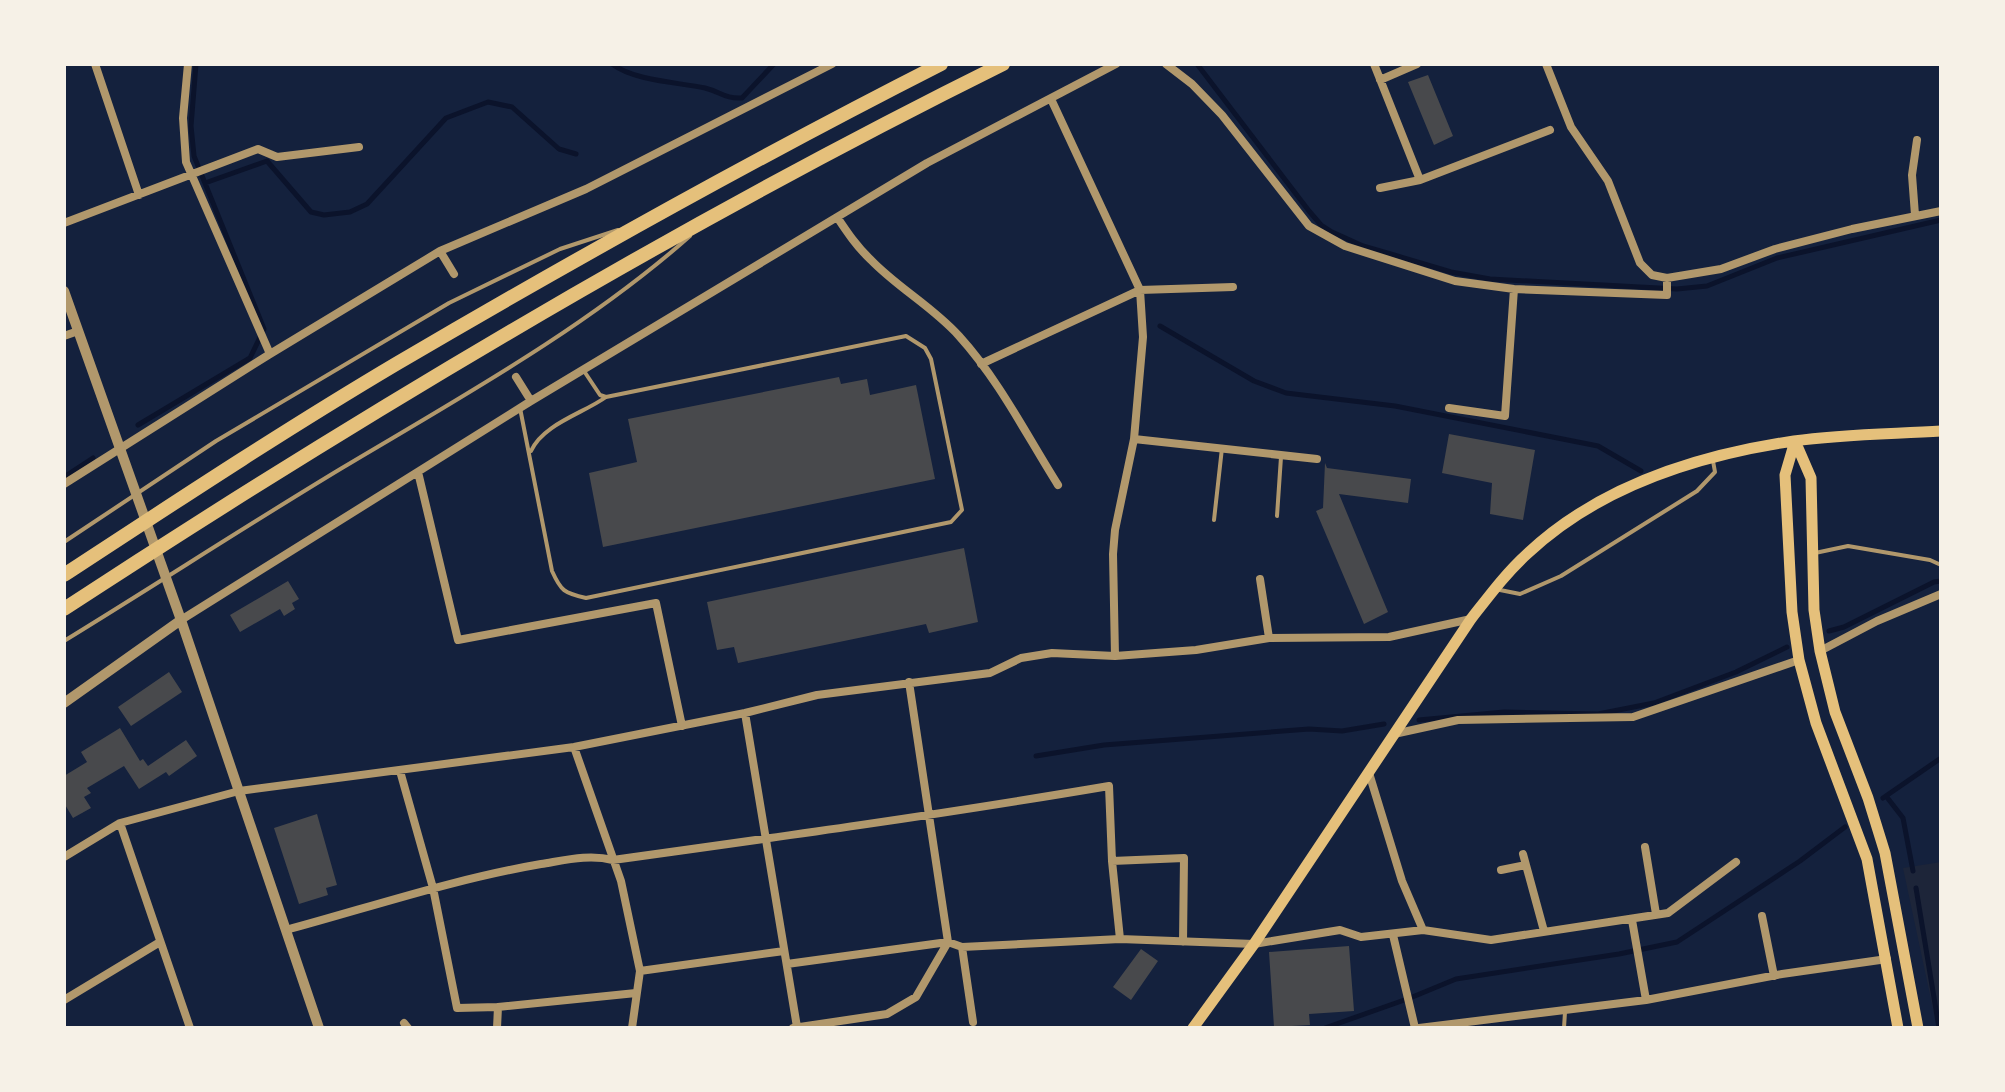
<svg xmlns="http://www.w3.org/2000/svg" width="2005" height="1092" viewBox="0 0 2005 1092" font-family="Lato,sans-serif">
<rect width="100%" height="100%" fill="#14213d"/>
<path fill="#1d2539" d="M1941,862V1028H1937L1903,868Z"/>
<g fill="none" stroke-linecap="round" stroke-linejoin="round">
<path stroke="#0b132b" stroke-width="5" d="M612,64C635,81 676,82 705,88C721,92 725,99 742,98L774,64
M1197,64L1309,211L1321,225L1332,232L1363,246L1394,255L1451,272L1490,279L1677,289L1707,286L1777,258L1941,220
M205,183L267,161L311,212L324,215L350,212L367,204L446,118L488,102L512,107L559,149L576,154
M1160,326L1254,381L1286,393L1395,406L1598,446L1641,471
M138,425L250,358L264,329L194,156L191,126L196,64
M64,477L93,458
M1829,631L1844,627L1934,582L1941,581
M1419,720L1504,712L1598,714L1654,703L1736,672L1787,647
M1036,756L1104,745L1309,729L1342,731L1384,724
M1886,796L1903,818L1913,871
M1883,798L1941,758
M1916,888L1939,1028
M1325,1028L1410,998L1456,979L1619,954L1677,942L1800,861L1845,827"/>
</g>
<path fill="#48494c" d="M1428,75L1453,136L1434,145L1408,82Z
M839,377L841,384L867,379L870,395L916,385L935,479L603,547L589,473L637,462L628,419Z
M1449,434L1535,450L1523,520L1490,514L1492,483L1442,473Z
M1325,463L1327,468L1411,479L1408,503L1339,494L1388,612L1364,624L1316,511L1323,508Z
M964,548L978,622L929,633L926,624L738,663L734,647L717,650L707,602Z
M288,581L299,599L292,603L295,609L284,616L280,609L240,632L230,615Z
M169,672L182,692L131,726L118,707Z
M120,728L140,761L143,759L148,766L186,740L197,756L169,776L166,772L139,789L124,766L87,788L91,793L84,797L91,808L73,818L64,803V776L87,762L81,752Z
M317,814L337,885L326,888L328,895L299,904L274,828Z
M1349,946L1354,1011L1309,1014L1310,1025L1274,1027L1269,952Z
M1141,949L1158,961L1131,1000L1113,987Z"/>
<g fill="none" stroke-linecap="round" stroke-linejoin="round">
<path stroke="#b1986c" stroke-width="4" d="M520,408L552,571C561,591 564,593 586,598L951,522L962,510L931,359L925,348L906,336L606,397L600,395L584,371
M531,451C543,424 584,413 606,397
M1277,516L1281,457
M1214,520L1222,448
M64,542L216,441L449,303L560,249L618,230
M1815,553L1848,546L1930,560L1941,565
M1495,589L1520,594L1561,576L1697,491L1715,472L1713,461
M64,641C157,584 249,524 342,468C461,397 586,328 690,236
M1564,1028L1565,1012"/>
<path stroke="#b1986c" stroke-width="8" d="M95,64L139,195
M188,64L183,118L186,162L270,354
M1166,64L1192,84L1222,115L1309,226L1345,246L1455,281L1514,289L1667,295V278
M1374,64L1420,180
M1546,64L1571,127L1608,181L1640,263L1652,275L1667,278L1721,269L1775,249L1852,229L1941,211
M1380,80L1417,64
M1051,99L1140,290L1233,287
M1380,188L1420,180L1550,130
M1915,215L1912,175L1917,140
M837,217C847,232 857,247 871,260C898,288 933,307 959,336C999,380 1027,436 1058,485
M64,223L258,149L277,157L359,147
M440,251L454,274
M64,336L78,331
M981,364L1140,290L1143,337L1134,439L1115,530L1113,554L1115,656
M516,377L531,401
M1449,408L1505,416L1514,289
M1134,439L1317,459
M418,472L458,640L656,603L682,726
M64,484L270,354L440,251L586,189L832,64
M1260,579L1269,638
M181,620L531,401L927,163L1116,64
M1820,651L1877,621L1941,594
M745,713L797,1027
M1394,734L1458,720L1633,717L1799,660
M574,747L621,881L640,971L632,1028
M400,771L433,888L457,1008L498,1007
M1369,773L1402,881L1423,930
M120,823L190,1028
M1645,847L1656,914
M1523,854L1544,931
M64,857L120,823L239,791L574,747L745,713L817,695L990,673L1021,658L1052,653L1115,656L1196,650L1269,638L1389,637L1471,619
M1112,861L1184,858L1183,942
M1501,870L1526,865
M1762,916L1774,976
M1632,920L1646,1000
M286,930C371,907 454,879 541,864C566,860 589,854 613,860C779,837 944,814 1109,786L1112,861L1120,939
M1393,935L1415,1028
M962,947L973,1022
M787,964L948,942L909,682
M640,971L784,951
M64,1000L160,942
M404,1023L408,1028
M497,1028L498,1007L636,993
M793,1028L887,1014L916,997L948,942L962,947L1120,939L1254,944L1340,930L1361,937L1423,930L1491,940L1668,913L1736,862
M1419,1028L1646,1000L1782,974L1887,959"/>
<path stroke="#b1986c" stroke-width="10" d="M64,291L181,620L319,1028
M64,703L181,620"/>
<path stroke="#e5c07b" stroke-width="11" d="M1795,441L1811,478L1814,610L1820,651L1835,712L1868,798L1885,853L1918,1028
M1795,441L1785,475L1792,612L1799,660L1816,723L1867,859L1898,1028
M1193,1028L1254,944L1471,619C1489,596 1506,573 1527,554C1599,486 1698,455 1794,441C1842,434 1892,434 1941,431"/>
<path stroke="#e5c07b" stroke-width="14" d="M64,575C174,503 283,431 396,364C575,259 756,158 941,64
M64,609C367,411 678,225 1003,64"/>
</g>
<rect width="2005" height="1092" fill="none" stroke="#f6f1e7" stroke-width="132"/>
</svg>
